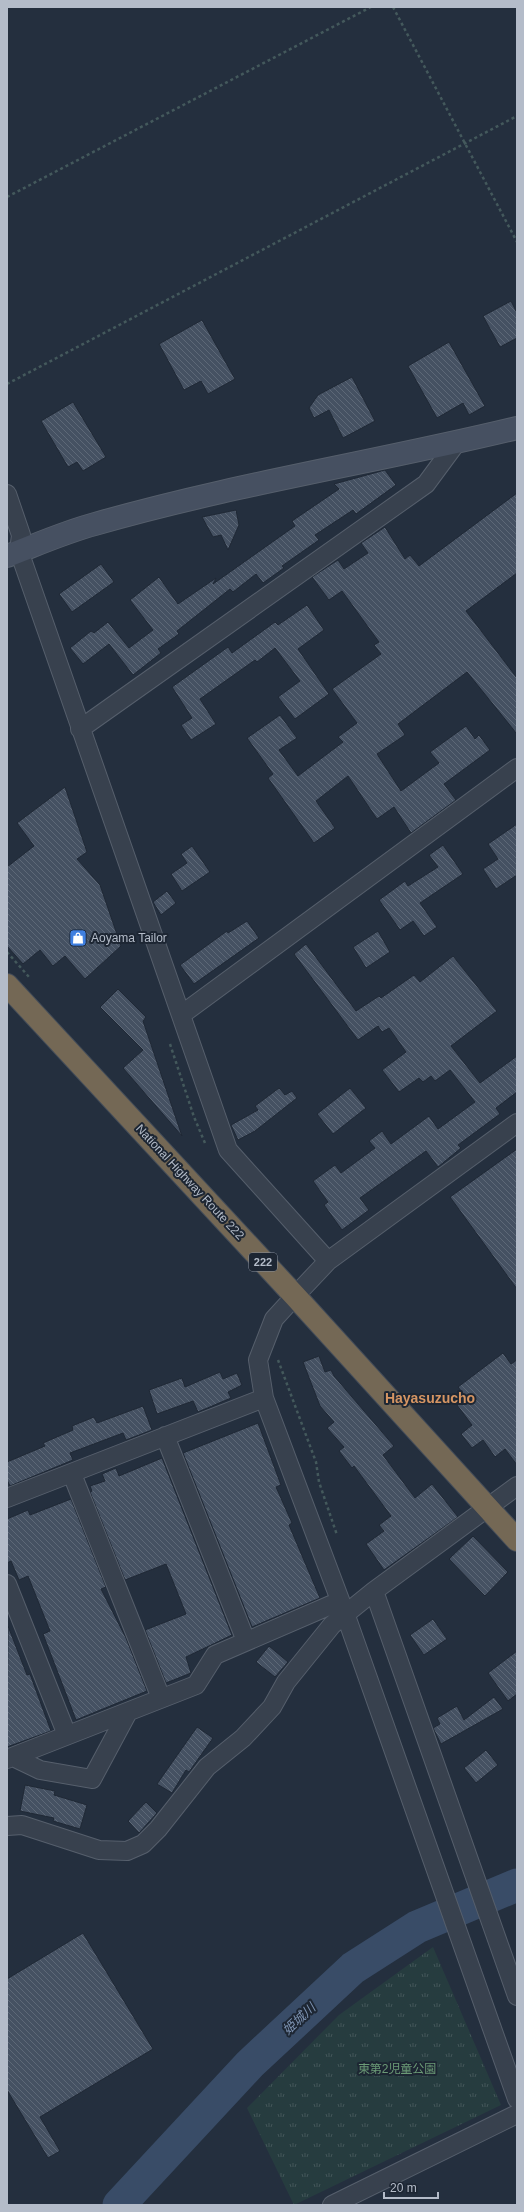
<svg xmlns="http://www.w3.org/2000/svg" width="524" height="2212" viewBox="0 0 524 2212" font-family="Helvetica,'Noto Sans JP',sans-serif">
<defs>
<pattern id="park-tufts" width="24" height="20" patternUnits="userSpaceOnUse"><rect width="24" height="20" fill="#263c3f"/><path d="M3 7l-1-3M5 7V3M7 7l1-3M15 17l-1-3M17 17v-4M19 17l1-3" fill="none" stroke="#435659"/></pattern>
<pattern id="building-back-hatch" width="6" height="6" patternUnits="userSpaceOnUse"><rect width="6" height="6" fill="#455162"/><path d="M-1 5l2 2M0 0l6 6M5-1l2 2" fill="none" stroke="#5d6877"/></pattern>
</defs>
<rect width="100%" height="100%" fill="#242f3e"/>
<path fill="url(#park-tufts)" d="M433,1947L501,2105L294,2205L247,2108L339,2015Z"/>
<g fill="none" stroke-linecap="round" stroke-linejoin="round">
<path stroke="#394c67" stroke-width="33" d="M119,2205L250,2064L353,1968L417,1927L517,1885"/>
</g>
<path fill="url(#building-back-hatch)" stroke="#1f2835" d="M511,301L517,313V338L500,347L483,316Z
M202,320L235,379L208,394L201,381L184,390L159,344Z
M449,342L485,406L469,415L463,403L437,418L408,366Z
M352,377L375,421L343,438L329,410L314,418L309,408L318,395Z
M73,402L106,457L83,471L77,462L68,467L41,421Z
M385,470L396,485L356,514L353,510L315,535L319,540L282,566L284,568L263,583L256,574L233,592L230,589L177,631L179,634L158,649L161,653L133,675L109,644L83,664L70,648L91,631L94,633L108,622L129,648L153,630L130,600L159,577L178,604L216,578L213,584L295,526L292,521L339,489L334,484Z
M517,493V573L466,611L517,678V734L467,672L398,724L405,735L377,754L401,791L439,763L430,752L466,726L475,739L479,735L490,750L444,784L456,800L411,833L394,807L377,819L348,776L316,801L335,828L314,843L268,778L273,774L247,738L280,715L297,738L279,750L298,776L343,742L338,737L357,723L332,689L381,654L374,645L379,642L342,591L329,600L312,577L338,560L344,569L368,553L361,543L385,527L405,559L410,555L419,566Z
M236,510L239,525L228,550L221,535L213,537L202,517Z
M101,564L114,582L72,612L59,594Z
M307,605L324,630L298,649L329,694L295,719L278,697L300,681L275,648L257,662L255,660L200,699L216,724L191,740L181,725L192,718L172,687L228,647L232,653L275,622L278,625Z
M65,787L87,852L77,859L100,885L121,946L85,979L65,956L53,966L40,950L23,964L7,946V867L34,846L17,823Z
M517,824V875L496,889L483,869L498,859L488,844Z
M443,845L463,874L420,903L437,927L424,936L413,921L400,930L379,900L405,881L408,886L438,867L429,855Z
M192,846L210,872L182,891L171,874L187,863L181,854Z
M167,891L176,903L161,915L153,902Z
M247,921L259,938L194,984L180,965L227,931L228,933Z
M378,931L390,952L366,968L353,947Z
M306,944L356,1011L379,996L381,998L414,975L420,982L453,956L497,1011L451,1046L480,1083L517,1056V1092L496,1108L500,1114L458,1145L461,1148L438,1167L426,1151L360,1198L369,1210L342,1230L324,1205L328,1202L313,1181L335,1165L341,1173L375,1148L369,1141L382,1131L391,1144L429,1116L438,1129L475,1102L450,1070L435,1081L431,1076L423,1082L419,1078L399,1092L382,1070L406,1052L389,1028L382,1032L378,1026L358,1040L294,954Z
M118,989L146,1017L143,1021L182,1136L123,1068L143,1050L100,1007Z
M279,1088L285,1095L292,1091L297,1098L255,1131L238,1140L231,1125L258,1110L255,1106Z
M350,1088L366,1108L333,1134L317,1114Z
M517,1149V1289L450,1197Z
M503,1353L511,1364L517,1360V1465L505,1449L495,1457L483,1440L472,1448L461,1434L472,1425L457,1405L466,1397L458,1387Z
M319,1356L325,1372L331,1370L334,1376L394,1446L383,1455L415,1498L432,1484L458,1517L384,1570L366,1544L384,1531L379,1525L391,1516L354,1466L352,1468L339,1451L344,1447L327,1428L334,1422L320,1406L303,1362Z
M220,1372L223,1379L237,1373L242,1385L228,1392L231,1398L198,1412L193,1401L157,1414L149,1390L182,1378L185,1387Z
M143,1406L152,1430L126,1440L123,1433L70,1453L73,1460L10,1486L7,1480V1462L45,1446L43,1443L73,1430L72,1426L94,1417L97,1423Z
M258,1423L281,1485L276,1487L292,1523L289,1525L320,1598L252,1627L183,1453Z
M162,1458L232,1635L186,1657L191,1673L166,1683L145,1630L186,1614L166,1564L125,1580L90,1492L92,1491L90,1486L105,1481L102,1474L116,1468L119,1476Z
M71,1499L106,1587L101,1589L126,1638L147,1691L76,1720L43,1634L50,1631L28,1576L19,1580L11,1561L7,1563V1519L28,1510L30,1515Z
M473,1536L508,1572L485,1596L449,1559Z
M433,1619L447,1639L424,1655L410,1635Z
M8,1626L27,1675L30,1674L51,1731L7,1747Z
M269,1646L288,1662L275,1677L256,1662Z
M517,1651V1694L508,1701L488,1673Z
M494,1697L503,1709L441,1744L433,1728L440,1724L437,1718L457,1706L464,1720Z
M197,1727L213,1738L189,1772L186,1770L172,1793L157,1784Z
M486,1750L498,1765L476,1783L464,1768Z
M25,1785L55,1791L54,1795L87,1805L80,1829L53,1821L54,1818L20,1811Z
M146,1802L157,1813L139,1833L128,1821Z
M83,1933L153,2049L40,2117L60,2151L48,2158L7,2090V1979Z"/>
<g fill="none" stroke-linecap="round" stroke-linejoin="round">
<defs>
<path id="street" d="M7,494L21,535L19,551L228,1150L328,1261
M80,729L426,484L457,442
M181,1015L517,768
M517,1123L328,1261L295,1296L274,1319L258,1360L264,1398L346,1616L517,2099
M165,1436L246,1641
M72,1474L161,1698
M7,1498L264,1398
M7,1584L67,1735
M374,1591L517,1996
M13,1757L40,1770L92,1779L128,1712
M7,1759L196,1685L215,1655L340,1601
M7,1826L22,1825L99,1850L127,1851L143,1844L158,1829L207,1767L243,1738L272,1707L286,1682L332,1625L374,1591L517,1486
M332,2205L517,2114"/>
<path id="secondary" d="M7,556C36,545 65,532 95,524C234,484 377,462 517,428"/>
<path id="highway" d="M7,985L295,1296L517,1540"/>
</defs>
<use href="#street" stroke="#565f6c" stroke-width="20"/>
<use href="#secondary" stroke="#565f6c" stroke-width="24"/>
<use href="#highway" stroke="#434c59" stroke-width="24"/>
<path stroke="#44595c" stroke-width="2.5" stroke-dasharray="3 3" stroke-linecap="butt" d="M393,7L517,242
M7,197L371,7
M7,384L517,116
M7,952L29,977
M170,1044L194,1117L205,1143
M278,1360L316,1462L319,1482L337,1535"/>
<use href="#street" stroke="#38414e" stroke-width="18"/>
<use href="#secondary" stroke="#465061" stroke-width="22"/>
<use href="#highway" stroke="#746855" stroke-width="22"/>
</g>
<defs>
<symbol id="shop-square" viewBox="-11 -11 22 22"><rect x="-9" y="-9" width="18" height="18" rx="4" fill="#3f7fe0" stroke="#1d2633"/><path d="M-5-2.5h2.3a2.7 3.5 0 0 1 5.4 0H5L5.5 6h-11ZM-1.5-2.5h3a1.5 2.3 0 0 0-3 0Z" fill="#fff"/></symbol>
</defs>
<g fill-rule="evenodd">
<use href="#shop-square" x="68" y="928" width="20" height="20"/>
</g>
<g text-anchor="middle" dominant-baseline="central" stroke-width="4" stroke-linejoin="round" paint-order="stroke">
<rect fill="#1d2633" stroke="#878f9c" stroke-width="1" x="249" y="1253" width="28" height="18" rx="3"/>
<g font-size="11" font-weight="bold" fill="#b4bcc9">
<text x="263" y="1262">222</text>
</g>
<g font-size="12" fill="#b4bcc9" stroke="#1d2633" text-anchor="start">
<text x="91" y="938">Aoyama Tailor</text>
</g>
<g font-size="12" fill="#b4bcc9" stroke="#1d2633">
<text transform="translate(190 1182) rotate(47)">National Highway Route 222</text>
</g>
<g font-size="12" fill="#6b9a76" stroke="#1d2633">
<text x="397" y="2069">東第2児童公園</text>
</g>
<g font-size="13" font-style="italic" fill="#7c92b1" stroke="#1d2633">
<text transform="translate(299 2019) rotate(-43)">姫城川</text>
</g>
<g font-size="14" font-weight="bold" fill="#d59563" stroke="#1d2633">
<text x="430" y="1398">Hayasuzucho</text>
</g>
</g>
<rect width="524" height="2212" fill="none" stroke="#b4bcc9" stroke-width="16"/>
<path d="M384 2192v6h54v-6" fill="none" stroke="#b4bcc9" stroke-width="2"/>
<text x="390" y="2192" font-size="12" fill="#b4bcc9" stroke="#1d2633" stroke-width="3" paint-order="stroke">20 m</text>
</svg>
